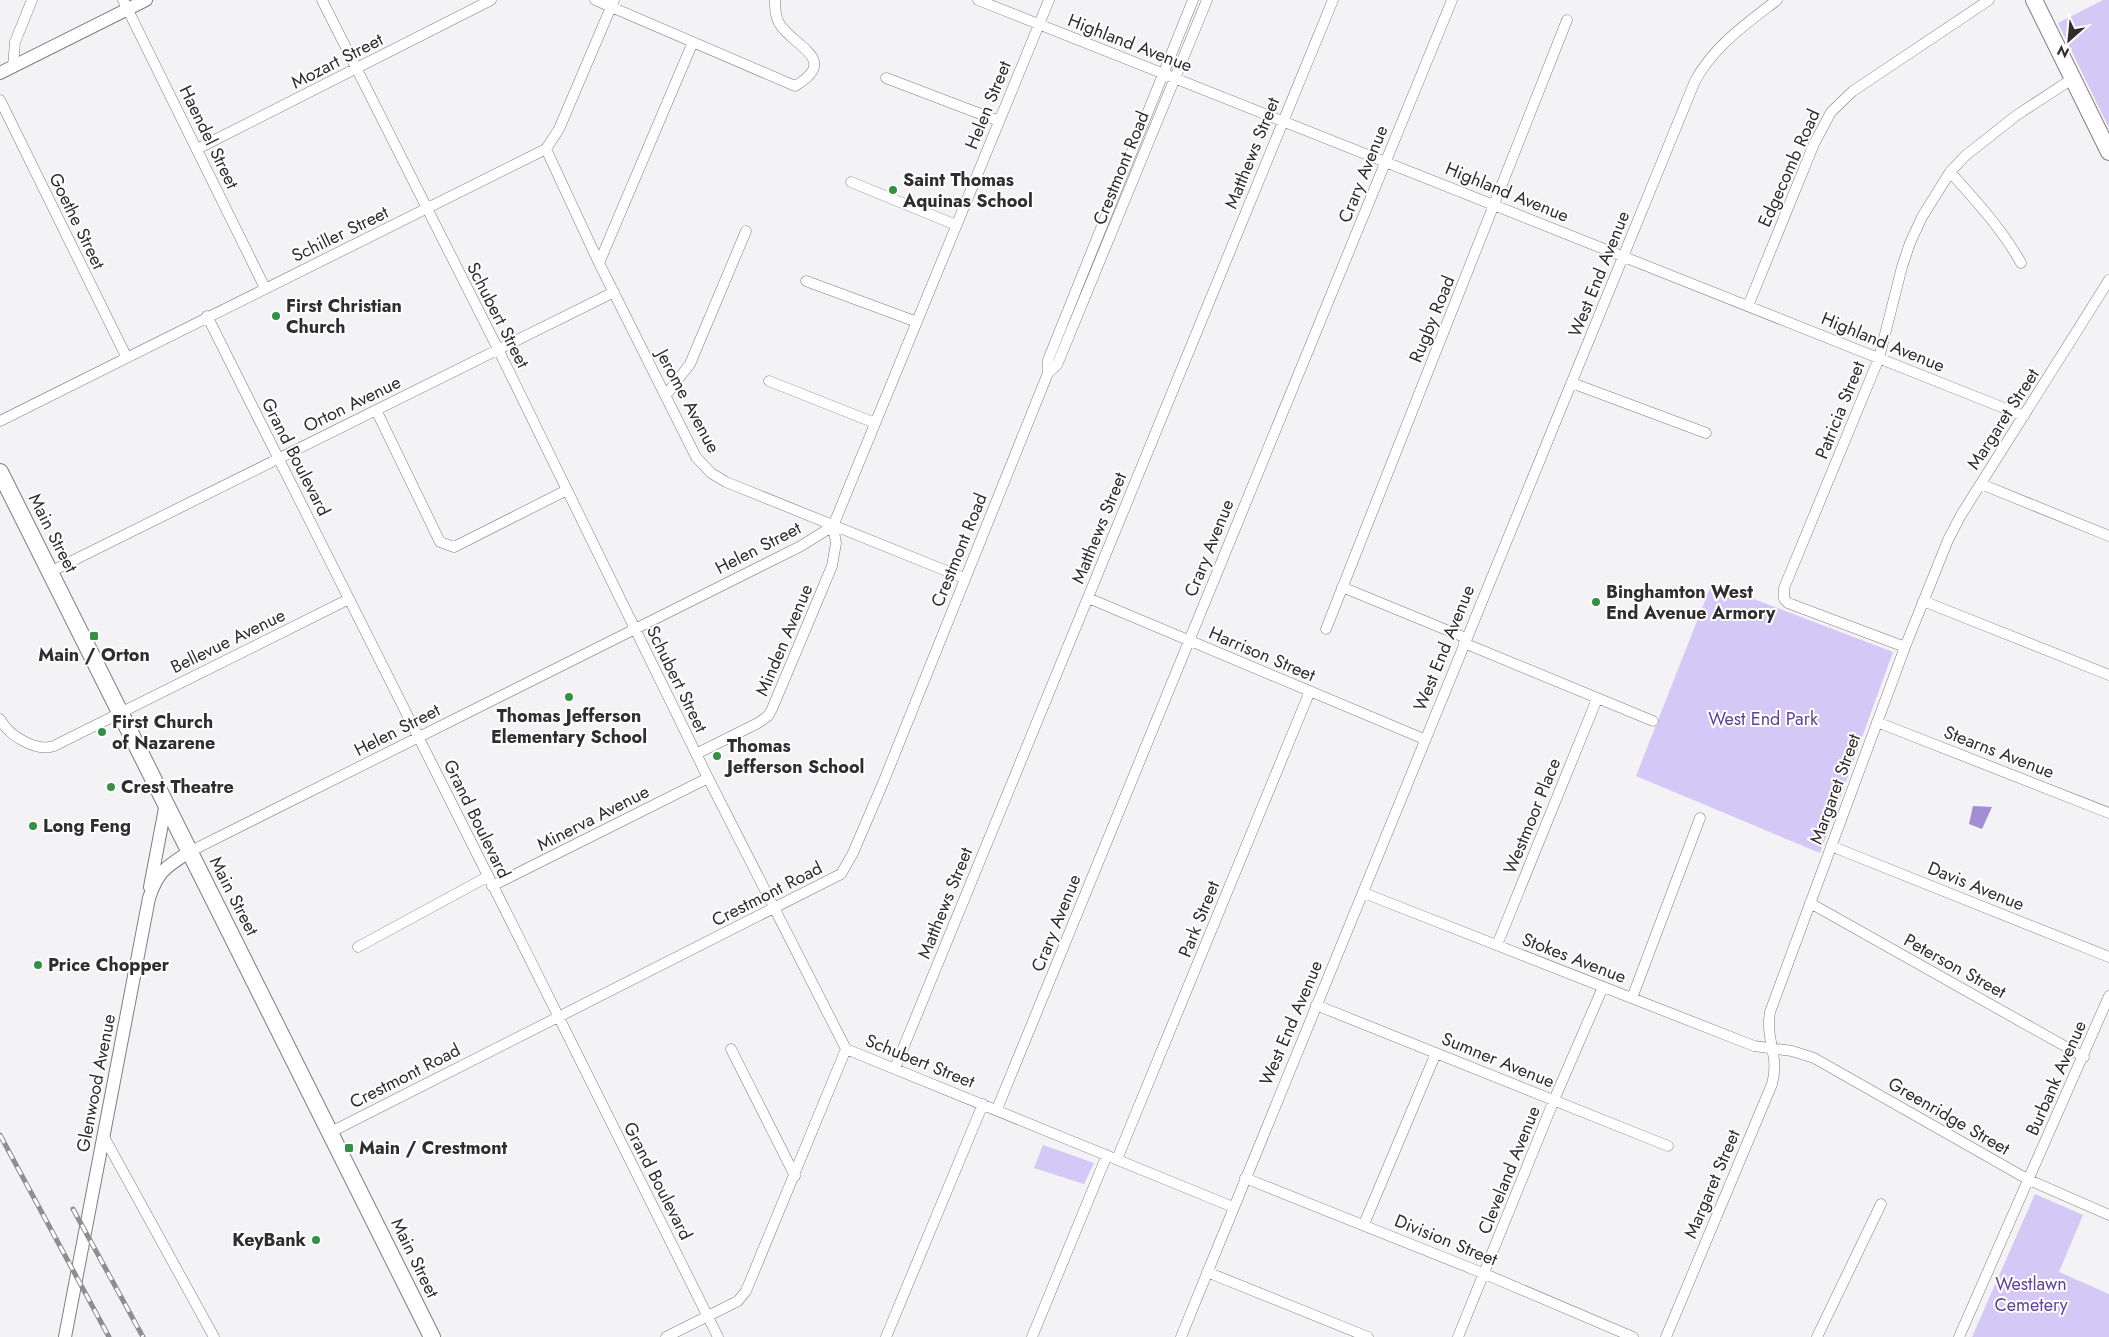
<svg xmlns="http://www.w3.org/2000/svg" width="2109" height="1337" viewBox="0 0 2109 1337" font-family="Jost,sans-serif">
<rect width="100%" height="100%" fill="#f3f2f5"/>
<path fill="#d4c8f7" d="M2103,0H2109V128L2058,23Z
M1712,583L1893,652L1820,853L1636,776Z
M1043,1145L1094,1163L1084,1184L1034,1168Z
M2035,1194L2083,1215L2059,1272L2109,1294V1337H1972Z"/>
<path fill="#a38dd7" d="M1973,806L1992,807L1982,829L1969,824Z"/>
<g fill="none" stroke-linecap="round" stroke-linejoin="round">
<defs>
<path id="minor" d="M123,0L265,288
M322,0L498,349L708,778L846,1049L1233,1207
M595,0L795,86C841,59 792,46 779,23C775,16 775,8 775,0
M978,0L2024,416
M13,67L15,42L32,0
M886,78L999,121
M0,100L126,356
M197,149L491,0
M546,149L599,263L696,457L711,473L726,482L964,578
M1950,172C1976,201 2002,229 2021,263
M851,182L956,225
M599,263L693,42
M806,281L917,322
M1748,306L1814,144L1831,112L1853,91L1989,0
M207,316C378,656 549,996 718,1337
M1048,373L1057,365L1207,0
M769,381L875,423
M1572,383L1706,433
M666,395L690,364L746,231
M376,410L440,542L454,547L567,490
M0,421L546,149L559,129L614,0
M1981,484L2109,536
M50,572L614,292
M1342,587L1466,638
M1088,598L1424,739
M1923,601L2109,675
M1326,629L1567,20
M1464,643L1653,721
M1905,647L1788,603L1784,599V588L1879,358L1902,267L1910,243L1922,217L1950,172L1965,156L2017,115L2072,79
M0,719C9,736 36,752 54,746L349,599
M1877,722L2109,813
M696,754L758,723L768,716L772,709L832,566L836,543L833,526
M1831,846L2109,957
M189,852L801,546L833,526L1049,0
M492,886L708,778
M1364,893L1754,1046L1792,1051L1814,1058L2029,1180L2109,1215
M1810,903L2084,1057
M1497,945L1597,699
M358,947L487,877
M1632,998L1700,818
M1316,1005L1668,1146
M731,1049L795,1176
M895,1068L1333,0
M997,1109L1452,0
M331,1132L841,874L853,853L883,783L1048,373V360L1193,0
M104,1137L214,1337
M1117,1159L1310,691
M1245,1178L1485,1274L1633,1337
M1364,1224L1436,1053
M1207,1272L1368,1337
M666,1337L738,1301L746,1291L846,1049
M886,1337L983,1104
M1032,1337L1107,1155
M1181,1337L1695,81C1714,46 1746,24 1777,0
M1458,1337L1554,1100L1603,987
M1666,1337L1772,1084C1780,1056 1765,1040 1770,1012L1905,647L1948,540L1961,515L2109,280
M1817,1337L1881,1204
M1959,1337L2109,996"/>
<path id="tertiary" d="M0,73L146,0
M150,887L166,803
M65,1337L149,898C158,871 166,867 189,852"/>
<path id="primary" d="M2034,0L2109,152
M0,472L432,1337"/>
</defs>
<use href="#minor" stroke="#7e7d80" stroke-width="11"/>
<use href="#tertiary" stroke="#7e7d80" stroke-width="14"/>
<use href="#primary" stroke="#7e7d80" stroke-width="18"/>
<use href="#minor" stroke="#fff" stroke-width="10"/>
<use href="#tertiary" stroke="#fff" stroke-width="12"/>
<use href="#primary" stroke="#fff" stroke-width="16"/>
<defs>
<path id="rail" d="M0,1135L109,1337
M73,1209L143,1337"/>
</defs>
<use href="#rail" stroke="#8e8e90" stroke-width="5"/>
<use href="#rail" stroke="#fff" stroke-width="3" stroke-dasharray="9" stroke-linecap="butt"/>
</g>
<g fill="#339144" stroke="#fff" stroke-width="2">
<circle cx="893" cy="190" r="5"/>
<circle cx="276" cy="316" r="5"/>
<circle cx="1596" cy="602" r="5"/>
<rect x="89" y="631" width="10" height="10" rx="2.5"/>
<circle cx="569" cy="697" r="5"/>
<circle cx="102" cy="732" r="5"/>
<circle cx="717" cy="756" r="5"/>
<circle cx="111" cy="787" r="5"/>
<circle cx="33" cy="826" r="5"/>
<circle cx="38" cy="965" r="5"/>
<rect x="344" y="1143" width="10" height="10" rx="2.5"/>
<circle cx="316" cy="1240" r="5"/>
</g>
<g text-anchor="middle" dominant-baseline="central" stroke-width="4" stroke-linejoin="round" paint-order="stroke">
<g font-size="18" fill="#2e2e2f" stroke="#fff">
<text transform="translate(1130 43) rotate(21)">Highland Avenue</text>
<text transform="translate(337 61) rotate(-27)">Mozart Street</text>
<text transform="translate(988 105) rotate(-68)">Helen Street</text>
<text transform="translate(209 137) rotate(64)">Haendel Street</text>
<text transform="translate(1252 153) rotate(-68)">Matthews Street</text>
<text transform="translate(1121 168) rotate(-68)">Crestmont Road</text>
<text transform="translate(1789 168) rotate(-66)">Edgecomb Road</text>
<text transform="translate(1363 174) rotate(-68)">Crary Avenue</text>
<text transform="translate(1507 192) rotate(22)">Highland Avenue</text>
<text transform="translate(77 221) rotate(64)">Goethe Street</text>
<text transform="translate(340 234) rotate(-26)">Schiller Street</text>
<text transform="translate(1599 274) rotate(-68)">West End Avenue</text>
<text transform="translate(498 315) rotate(63)">Schubert Street</text>
<text transform="translate(1432 319) rotate(-68)">Rugby Road</text>
<text transform="translate(1883 342) rotate(22)">Highland Avenue</text>
<text transform="translate(688 401) rotate(62)">Jerome Avenue</text>
<text transform="translate(352 404) rotate(-26)">Orton Avenue</text>
<text transform="translate(1840 410) rotate(-68)">Patricia Street</text>
<text transform="translate(2003 419) rotate(-57)">Margaret Street</text>
<text transform="translate(296 457) rotate(63)">Grand Boulevard</text>
<text transform="translate(1099 528) rotate(-68)">Matthews Street</text>
<text transform="translate(53 533) rotate(63)">Main Street</text>
<text transform="translate(758 548) rotate(-27)">Helen Street</text>
<text transform="translate(1209 548) rotate(-68)">Crary Avenue</text>
<text transform="translate(959 550) rotate(-68)">Crestmont Road</text>
<text transform="translate(784 640) rotate(-67)">Minden Avenue</text>
<text transform="translate(228 641) rotate(-26)">Bellevue Avenue</text>
<text transform="translate(1444 648) rotate(-68)">West End Avenue</text>
<text transform="translate(1262 654) rotate(23)">Harrison Street</text>
<text transform="translate(677 679) rotate(64)">Schubert Street</text>
<text transform="translate(397 730) rotate(-27)">Helen Street</text>
<text transform="translate(1999 752) rotate(21)">Stearns Avenue</text>
<text transform="translate(1835 789) rotate(-70)">Margaret Street</text>
<text transform="translate(1532 816) rotate(-68)">Westmoor Place</text>
<text transform="translate(593 818) rotate(-27)">Minerva Avenue</text>
<text transform="translate(477 819) rotate(64)">Grand Boulevard</text>
<text transform="translate(1976 886) rotate(22)">Davis Avenue</text>
<text transform="translate(767 894) rotate(-27)">Crestmont Road</text>
<text transform="translate(234 896) rotate(63)">Main Street</text>
<text transform="translate(945 903) rotate(-68)">Matthews Street</text>
<text transform="translate(1199 919) rotate(-68)">Park Street</text>
<text transform="translate(1056 923) rotate(-68)">Crary Avenue</text>
<text transform="translate(1574 958) rotate(21)">Stokes Avenue</text>
<text transform="translate(1955 966) rotate(29)">Peterson Street</text>
<text transform="translate(1291 1023) rotate(-67)">West End Avenue</text>
<text transform="translate(1498 1060) rotate(22)">Sumner Avenue</text>
<text transform="translate(920 1061) rotate(22)">Schubert Street</text>
<text transform="translate(405 1076) rotate(-27)">Crestmont Road</text>
<text transform="translate(2056 1078) rotate(-66)">Burbank Avenue</text>
<text transform="translate(96 1083) rotate(-79)">Glenwood Avenue</text>
<text transform="translate(1949 1116) rotate(30)">Greenridge Street</text>
<text transform="translate(1509 1170) rotate(-68)">Cleveland Avenue</text>
<text transform="translate(658 1181) rotate(63)">Grand Boulevard</text>
<text transform="translate(1712 1184) rotate(-67)">Margaret Street</text>
<text transform="translate(1446 1240) rotate(22)">Division Street</text>
<text transform="translate(415 1258) rotate(64)">Main Street</text>
</g>
<g font-size="18" font-weight="bold" fill="#2e2e2f" stroke="#fff" text-anchor="start">
<text x="903" y="180">Saint Thomas<tspan x="903" dy="21">Aquinas School</tspan></text>
<text x="286" y="306">First Christian<tspan x="286" dy="21">Church</tspan></text>
<text x="1606" y="592">Binghamton West<tspan x="1606" dy="21">End Avenue Armory</tspan></text>
<text x="94" y="655" text-anchor="middle">Main / Orton</text>
<text x="569" y="716" text-anchor="middle">Thomas Jefferson<tspan x="569" dy="21">Elementary School</tspan></text>
<text x="112" y="722">First Church<tspan x="112" dy="21">of Nazarene</tspan></text>
<text x="727" y="746">Thomas<tspan x="727" dy="21">Jefferson School</tspan></text>
<text x="121" y="787">Crest Theatre</text>
<text x="43" y="826">Long Feng</text>
<text x="48" y="965">Price Chopper</text>
<text x="359" y="1148">Main / Crestmont</text>
<text x="306" y="1240" text-anchor="end">KeyBank</text>
</g>
<g font-size="18" fill="#61419a" stroke="#fff">
<text x="1763" y="719">West End Park</text>
<text x="2031" y="1284">Westlawn<tspan x="2031" dy="21">Cemetery</tspan></text>
</g>
</g>
<g transform="translate(2069 40) rotate(207)" stroke="#ffffff" stroke-width="4" paint-order="stroke">
<path d="M0-4L9 19L0 12L-9 19Z" fill="#2e2e2f"/>
<text y="-8" font-size="14" font-weight="bold" text-anchor="middle" fill="#2e2e2f">N</text>
</g>
</svg>
